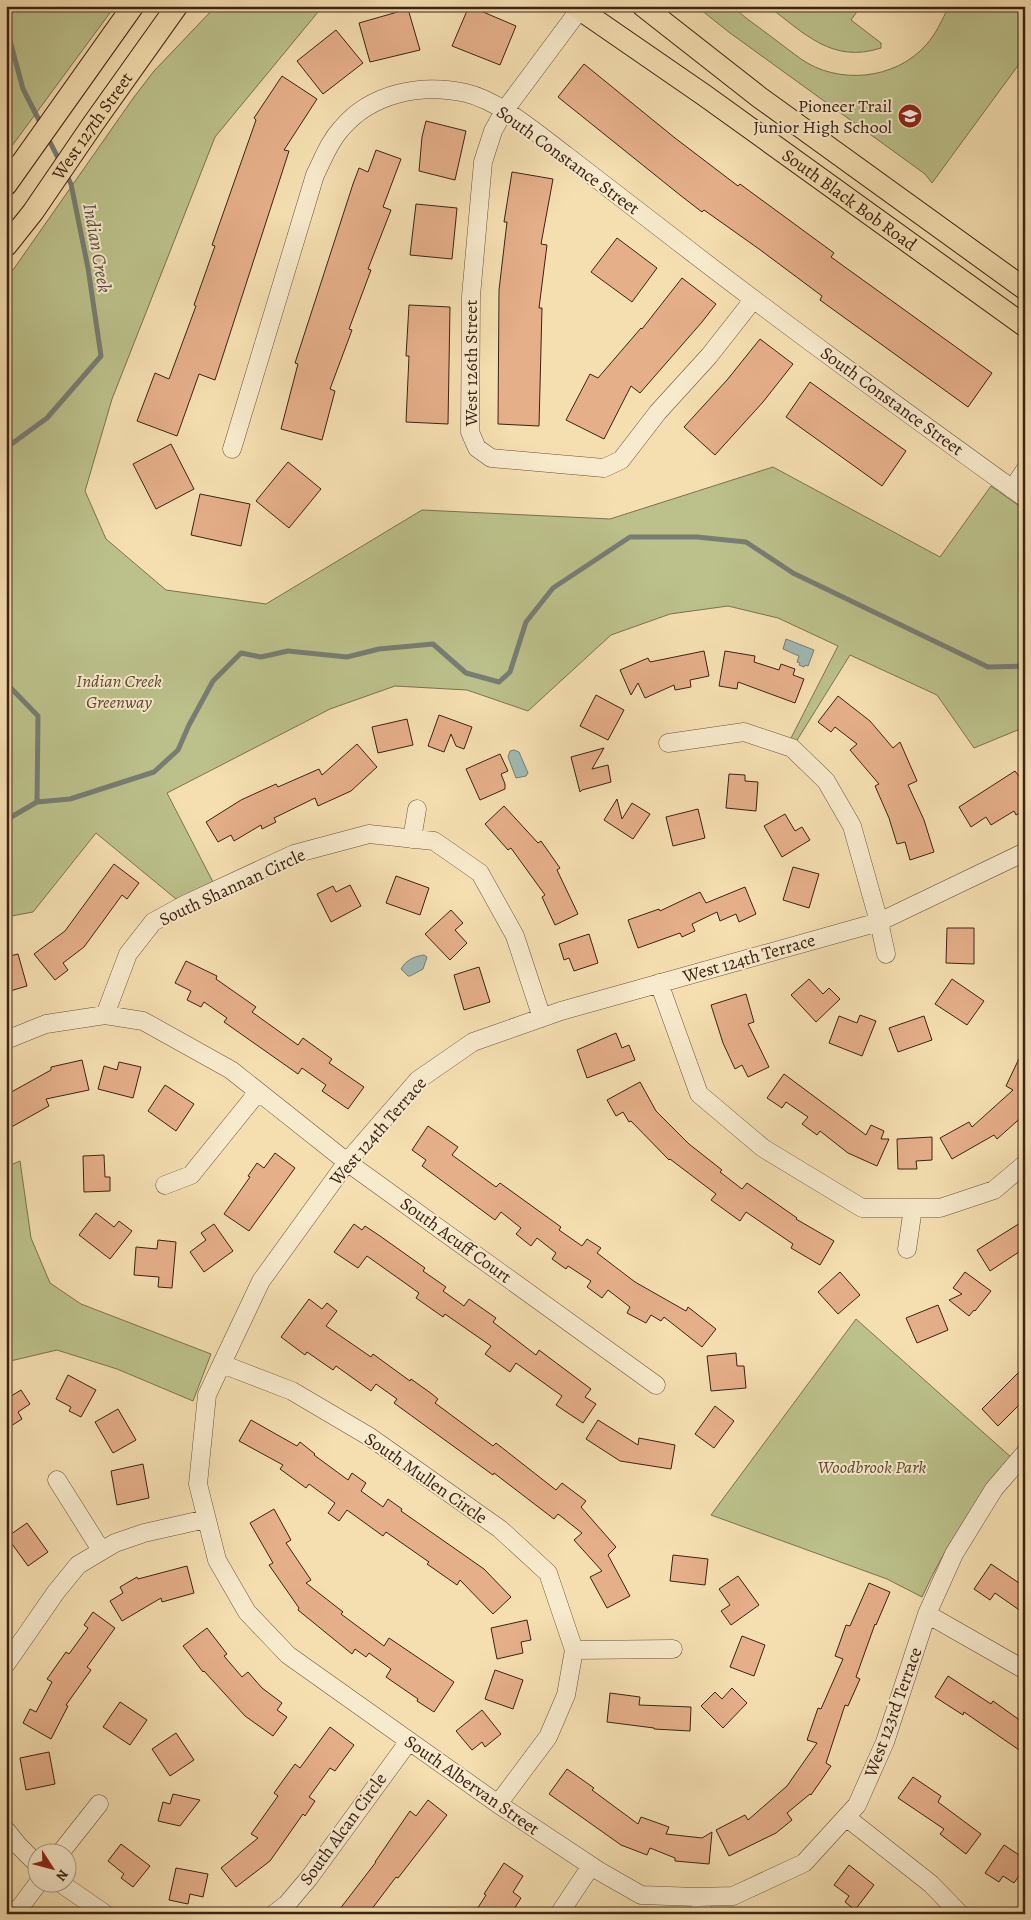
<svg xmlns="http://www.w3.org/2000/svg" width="1031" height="1920" viewBox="0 0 1031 1920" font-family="Alegreya,serif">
<rect width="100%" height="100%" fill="#f5dfb1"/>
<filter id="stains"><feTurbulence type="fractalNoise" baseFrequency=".004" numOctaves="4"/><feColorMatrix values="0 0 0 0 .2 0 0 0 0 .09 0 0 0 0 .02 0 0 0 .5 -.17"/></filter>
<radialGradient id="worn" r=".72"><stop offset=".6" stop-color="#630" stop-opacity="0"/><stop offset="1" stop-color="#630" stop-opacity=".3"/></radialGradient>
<path fill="#bcc18b" stroke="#7c724f" d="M6,6H115L6,154Z
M216,6H323L215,137L112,399L85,491L106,539L166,590L266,604L422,510L610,519L773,467L940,557L991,486L1025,510V727L974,748L937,695L850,655L794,745L789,742L838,646L778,618L728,606L670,614L611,635L528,711L467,690L395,686L330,709L167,793L213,882L176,899L96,833L33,912L6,917V280L134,97L154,71Z
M696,6C705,6 723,4 730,6C736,8 741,14 746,18C764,31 782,45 801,59C838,85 895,80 926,45C936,34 942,20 949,6H1025V56L932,183L925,174L730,33Z
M768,6H861L851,20L881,43V48C832,64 804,33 768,6Z
M20,1161L31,1238L50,1283L81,1304L211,1354L193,1401L117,1369L57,1350L6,1362V1167Z
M856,1319L1012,1458C976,1500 945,1546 922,1597L887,1579L711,1515Z"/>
<path fill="#9fbab5" stroke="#787d74" d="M786,639L814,650L808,666L805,665L804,667L799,665L800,663L797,662L799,656L783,649Z
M514,750L519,752L528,773L526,776L516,778L508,757L510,751Z
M424,955L427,957L423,969L410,976H408L401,969C406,960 415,956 424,955Z"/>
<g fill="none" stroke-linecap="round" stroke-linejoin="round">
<path stroke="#787d74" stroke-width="5" d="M6,26L23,89L42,126
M47,136L60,162
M6,448L47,418L101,356L88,268L71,184L66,174
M6,683L38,716L37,802L6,820
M37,802L70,799L154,772L178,750L189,725L213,681L241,653L261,657L288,651L347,657L379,649L433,644L466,673L499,682L510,672L526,622L553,588L630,537H697L746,542L793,573L988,667L1025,666"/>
</g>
<path fill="#e5af8a" stroke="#3d2213" d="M469,6L516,26L500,65L452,46Z
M408,9L420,50L370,62L359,23Z
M336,30L363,63L323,94L297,61Z
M584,64L675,138L738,186L740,184L834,253L831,257L992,373L968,407L820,300L822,296L759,249L704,210L702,212L680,195L558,97Z
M282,76L317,99L284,150L289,151L215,380L199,374L177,436L137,421L155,373L169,379L196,306L194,305L215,246L212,245L256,120L254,118Z
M426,121L466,131L455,180L419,171L422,137Z
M376,150L401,159L383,207L391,210L368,269L371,270L349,329L352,330L330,389L335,391L322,440L281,429L298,364L295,363L353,184L359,168L368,172Z
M512,172L553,179L541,244L547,245L539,308H542L539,426L498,424L499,290L507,222H504Z
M416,204L457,208L452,259L410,255Z
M617,238L657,268L632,302L591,272Z
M682,278L716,304L702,322L640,393L631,386L604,439L566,420L590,374L598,378L641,328L642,329Z
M409,305L450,307L448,424L406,422L409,356H406Z
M760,339L793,364L763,402L715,455L684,427L727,380Z
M810,382L906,451L882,486L786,417Z
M171,444L194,489L156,509L133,464Z
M288,462L321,489L289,528L256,501Z
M200,494L250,504L241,546L191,535Z
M704,651L709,676L690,680L691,687L675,690L674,685L645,698L638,683L631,695L620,670L648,658L650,662Z
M725,651L755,656L754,662L779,670L781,664L795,669L793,675L804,679L795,703L738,682L737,689L719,686Z
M596,695L624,710L608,740L580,726Z
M838,696L870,721L893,748L900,742L917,781L908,785L924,820L934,852L910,860L905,842L897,844L889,818L875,786L879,784L850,750L857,744L835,727L831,732L818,722Z
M439,715L472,727L464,749L456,746L451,734L444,752L428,746Z
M407,719L413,745L378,753L372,727Z
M357,744L377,767L351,791L318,806L315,798L274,818L276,822L262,829L261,825L234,841L231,835L218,842L206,822L241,800L276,784L278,787L319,769L322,775Z
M604,748L592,769L608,765L611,782L582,790L580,792L571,757Z
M500,754L508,771L501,774L505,784V789L480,800L466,769Z
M1015,771L1020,778L1025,774V810L1016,815L1014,811L991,825L986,817L971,827L959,807Z
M729,774L745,775V781L758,782L756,811L726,808Z
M617,799L622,819L632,803L650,814L633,839L604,820Z
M504,806L538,843L541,841L560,868L557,870L578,914L555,925L542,897L545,895L511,848L508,850L485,824Z
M698,809L705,838L673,846L666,817Z
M785,814L795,831L802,827L810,840L782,857L764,826Z
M114,864L139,883L127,899L122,895L84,947L63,963L68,970L55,980L34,954L65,931Z
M793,867L819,874L809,908L783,900Z
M396,876L429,888L420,915L386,903Z
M350,885L361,906L331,922L317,894L333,886L336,892Z
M745,887L756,914L739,922L736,914L720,921L717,912L692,924L695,931L682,937L680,933L638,948L628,920L659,909L660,911L700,892L706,903Z
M451,910L463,923L455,930L467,943L450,960L425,934Z
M947,928H974V964L946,963Z
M589,934L598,963L574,971L569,958L564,960L559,944Z
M18,954L27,986L10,991L8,985L6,986V957Z
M186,961L217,976L216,979L256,1007L252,1012L298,1045L303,1038L332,1059L329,1063L364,1087L348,1109L322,1091L326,1085L302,1068L298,1074L224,1022L227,1018L204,1002L201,1007L187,1000L191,991L175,983Z
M479,967L490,1002L464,1010L454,975Z
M809,979L823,994L829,988L840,999L816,1022L791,995Z
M952,979L984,1001L967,1025L935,1004Z
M746,994L754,1022L748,1024L769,1067L748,1077L742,1065L735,1069L723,1043L711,1005Z
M860,1015L876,1021L862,1056L829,1043L839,1016L857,1023Z
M924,1016L932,1040L898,1052L889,1028Z
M616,1033L622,1048L629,1045L635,1060L587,1078L577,1050Z
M1025,1046V1114L997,1139L994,1135L952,1159L940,1138L969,1122L972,1127L1013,1090L1006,1086Z
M82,1060L89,1090L46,1099L49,1106L6,1130V1095L51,1070V1067Z
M119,1062L141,1067L133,1098L98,1089L104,1066L117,1070Z
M784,1074L866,1135L871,1125L884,1131L881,1139H889L877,1166L848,1153L820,1131L817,1135L802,1124L808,1117L786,1102L782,1108L767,1098Z
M640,1082L656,1111L689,1144L722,1170L720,1172L742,1189L747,1183L797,1218L796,1219L834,1241L820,1265L791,1248L793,1244L746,1212L740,1221L711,1200L716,1194L670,1159L669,1160L631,1121L629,1122L623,1112L616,1116L607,1100Z
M165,1085L194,1104L176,1131L148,1111Z
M428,1126L458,1147L452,1155L496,1187L500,1183L561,1227L559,1230L582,1246L587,1239L601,1248L597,1253L635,1282L686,1311L688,1307L716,1329L702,1347L664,1317L661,1321L651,1315L646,1323L627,1313L630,1307L608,1290L602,1298L587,1287L591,1281L568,1266L566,1269L552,1259L556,1253L537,1238L531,1246L516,1234L521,1228L501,1212L495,1220L422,1166L426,1160L412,1150Z
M932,1137V1160L916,1161L917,1169H898L897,1139Z
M275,1153L295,1168L249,1231L224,1214L250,1177L248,1176L257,1163L264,1168Z
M104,1155L105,1177H110V1191L84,1192L83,1156Z
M96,1213L114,1227L119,1221L132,1231L110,1259L79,1235Z
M1025,1220V1248L990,1271L977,1250Z
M214,1224L233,1251L204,1272L190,1252L206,1240L201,1233Z
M354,1224L362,1230L365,1226L380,1236L425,1268L423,1271L446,1287L443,1291L464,1306L469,1299L496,1318L493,1322L536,1355L539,1350L591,1389L585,1397L596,1404L583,1423L556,1405L562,1396L516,1363L510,1372L485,1354L491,1346L445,1314L443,1317L416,1298L419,1293L367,1256L358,1268L334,1252Z
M158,1240L176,1242L172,1288L158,1287L159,1277L134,1275L136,1247L157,1249Z
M840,1272L860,1295L838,1314L818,1292Z
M965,1272L991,1291L975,1311L974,1310L969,1316L949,1300L962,1294L953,1288Z
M309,1299L322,1309L327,1303L337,1311L326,1326L371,1357L373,1354L410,1381L411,1379L432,1394L438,1399L435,1403L493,1446L496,1443L556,1490L562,1483L586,1501L581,1507L616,1547L608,1555L630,1596L607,1608L590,1577L602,1571L574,1540L582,1533L558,1514L554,1519L494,1473L493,1475L394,1403L397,1399L376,1384L371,1391L336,1366L333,1370L307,1352L305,1355L281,1337Z
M938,1305L948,1330L917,1343L906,1318Z
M736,1353L737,1366H744L746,1388L711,1391L707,1356Z
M1025,1366V1399L998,1426L982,1409Z
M68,1375L96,1390L81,1417L69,1411L71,1407L56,1399Z
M21,1390L30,1404L18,1412L22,1419L6,1429V1395L8,1398Z
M715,1406L734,1421L714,1448L695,1434Z
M118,1409L136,1440L113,1453L95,1422Z
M251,1420L297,1446L300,1442L315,1454L314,1455L348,1480L352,1473L366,1483L361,1491L383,1507L388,1499L402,1509L401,1511L484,1569L511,1597L493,1614L460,1580L457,1585L427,1564L429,1562L386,1532L383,1536L347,1510L339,1521L328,1513L335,1503L309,1484L306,1488L280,1469L283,1465L239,1441Z
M598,1420L638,1445L639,1438L675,1445L671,1469L620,1461L586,1439Z
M143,1464L149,1498L117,1505L111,1471Z
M274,1509L291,1540L286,1543L311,1580L306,1583L343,1612L341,1614L384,1646L389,1638L454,1682L434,1712L417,1701L418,1699L386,1677L391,1669L369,1653L366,1657L355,1649L352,1654L298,1610L299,1608L269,1565L273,1563L250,1523Z
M27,1523L48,1552L28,1566L7,1537Z
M673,1555L708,1559L705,1585L670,1581Z
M991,1564L1025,1587V1614L995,1593L990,1600L974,1589Z
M187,1566L194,1593L162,1602L161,1598L122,1621L110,1601L123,1593L120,1587L137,1577L138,1579Z
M738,1576L759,1605L731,1625L721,1611L730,1605L719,1589Z
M869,1583L890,1592L876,1625L875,1624L856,1677L860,1679L848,1706L845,1705L826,1763L831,1766L811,1795L810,1794L787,1813L792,1820L776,1833L729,1856L716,1830L745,1815L748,1820L787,1786L817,1743L807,1740L818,1708L821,1709L843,1659L835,1656L846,1625L850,1626Z
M93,1612L115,1628L87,1667L91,1670L66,1705L68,1706L51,1739L23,1723L30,1709L36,1712L52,1682L47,1679L66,1652L69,1654L88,1628L84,1625Z
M527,1620L531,1640L521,1642L523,1653L497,1659L491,1628Z
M207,1628L227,1654L224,1656L242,1677L248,1672L262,1688L282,1703L277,1710L287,1717L273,1736L245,1716L204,1671L203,1672L183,1646Z
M742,1636L765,1645L754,1676L730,1667Z
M495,1670L523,1680L513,1709L485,1699Z
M948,1676L991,1704L993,1701L1025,1724V1754L964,1712L963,1715L935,1697Z
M732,1688L747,1703L723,1728L701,1706L715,1692L722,1699Z
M610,1693L640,1697L639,1705L691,1707L690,1731L654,1729V1728L607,1722Z
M120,1702L147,1720L130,1745L103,1727Z
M482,1710L501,1734L485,1747L482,1742L472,1750L456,1731Z
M330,1727L354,1745L335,1771L330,1768L309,1797L315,1801L305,1816L303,1814L270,1861L236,1887L221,1868L258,1838L251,1834L278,1796L274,1793L295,1764L300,1768Z
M176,1733L194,1760L170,1776L152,1749Z
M49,1752L55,1784L26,1790L20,1758Z
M567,1769L594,1788L592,1790L638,1824L641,1817L669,1827L666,1834L702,1838L712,1832L709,1864L675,1861V1858L650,1848L647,1855L621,1845L549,1794Z
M913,1777L941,1796L938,1802L981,1834L966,1854L940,1834L944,1829L898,1798Z
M173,1794L200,1800L180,1826L158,1821L163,1802L170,1804Z
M428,1800L447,1815L398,1878L396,1877L368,1914H336L376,1862H375L410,1811L416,1816Z
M121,1844L150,1866L133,1887L121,1878L124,1874L108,1861Z
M1004,1845L1025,1859V1867L1014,1883L1003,1876L999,1882L985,1873Z
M504,1863L523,1876L513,1892L521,1898L511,1914H474L486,1895L484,1894Z
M849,1865L874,1885L855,1910L845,1902L849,1896L834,1885Z
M176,1868L208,1874L203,1897L190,1894L188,1904L169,1900Z"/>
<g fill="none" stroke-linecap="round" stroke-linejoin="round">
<defs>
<path id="minor" d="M580,9L504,111L493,131L483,162L471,296L470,432L477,448L491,458L604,468L621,460L658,412L709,356L753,300
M232,449L315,175C323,159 329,142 341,129C371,93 421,83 466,93C500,101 539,135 567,156C602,183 637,210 672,237C788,327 906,412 1025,498
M1012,489L1025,470
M668,743L744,732L792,748L826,781L852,826L879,922L886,954
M412,839L417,809
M1025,852L879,922L561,1011L473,1042L418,1080L347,1162L261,1281L207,1395L198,1484L217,1560L247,1612L288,1655L498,1804L599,1871L641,1895L697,1897L733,1896L804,1863L857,1805L885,1742L927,1614L954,1554L994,1489L1025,1453
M659,983L699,1094L763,1148L862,1208H940L994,1190L1025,1164
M105,1015L128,954L153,922L186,904L294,854L369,834L434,841L480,873L515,936L542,1018
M6,1040L46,1024L105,1015L143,1021L231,1070L347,1162L656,1385
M165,1185L191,1175L258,1092
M907,1249L913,1208
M222,1364L292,1391L370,1437L500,1529L548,1573L574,1650L566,1695L548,1737L498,1804
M57,1480L101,1550
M927,1614L1025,1670
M574,1650L673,1649
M6,1664L56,1592L78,1565L115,1543L144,1533L206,1519
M846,1817L931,1884L960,1914
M6,1830L18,1845L38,1865
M61,1852L99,1804
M59,1882L105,1914
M697,1897L704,1914
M15,1914L39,1882
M274,1914L287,1904L309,1878L409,1741
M559,1914L591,1866"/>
<g id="major">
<path id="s1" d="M575,6L704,95L1025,326"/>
<path d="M643,6L759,97L1025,289"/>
<path d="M6,185L133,6"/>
<path id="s2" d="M6,246L33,212L93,124L177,6"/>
</g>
</defs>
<use href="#minor" stroke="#6b513a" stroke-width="19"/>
<use href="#major" stroke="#3d2213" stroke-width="23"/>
<use href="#minor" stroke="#f8eacc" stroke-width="18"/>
<use href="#major" stroke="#f5dfb1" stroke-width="21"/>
</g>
<defs>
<symbol id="school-disc" viewBox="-11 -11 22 22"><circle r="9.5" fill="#8f2418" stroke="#f8eacc"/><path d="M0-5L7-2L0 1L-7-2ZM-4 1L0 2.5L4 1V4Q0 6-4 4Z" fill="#fff"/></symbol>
</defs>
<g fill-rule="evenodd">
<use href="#school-disc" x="896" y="102" width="28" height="28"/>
</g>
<g text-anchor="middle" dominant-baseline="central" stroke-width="4" stroke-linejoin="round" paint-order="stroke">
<g font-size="18" fill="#3d2213" stroke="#f8eacc" text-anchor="end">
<text x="892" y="106">Pioneer Trail<tspan x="892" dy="21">Junior High School</tspan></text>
</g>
<g font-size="18" fill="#3d2213" stroke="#f8eacc">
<text stroke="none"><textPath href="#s2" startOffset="148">West 127th Street</textPath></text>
<text transform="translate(568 160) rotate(36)">South Constance Street</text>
<text stroke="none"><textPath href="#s1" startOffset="336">South Black Bob Road</textPath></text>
<text transform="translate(471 363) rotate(-90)">West 126th Street</text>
<text transform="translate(892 401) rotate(36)">South Constance Street</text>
<text transform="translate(232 887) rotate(-25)">South Shannan Circle</text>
<text transform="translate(749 958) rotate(-16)">West 124th Terrace</text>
<text transform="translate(378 1131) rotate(-49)">West 124th Terrace</text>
<text transform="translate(456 1240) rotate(36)">South Acuff Court</text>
<text transform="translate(426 1478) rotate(35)">South Mullen Circle</text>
<text transform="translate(893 1712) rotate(-70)">West 123rd Terrace</text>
<text transform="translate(472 1785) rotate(35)">South Albervan Street</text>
<text transform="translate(343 1829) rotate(-54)">South Alcan Circle</text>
</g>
<g font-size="18" font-style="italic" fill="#5d4a31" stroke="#f8eacc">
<text x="119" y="681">Indian Creek<tspan x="119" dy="21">Greenway</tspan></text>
<text x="872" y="1467">Woodbrook Park</text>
</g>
<g font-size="19" font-style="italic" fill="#5a5044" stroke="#f8eacc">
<text transform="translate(97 248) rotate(80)">Indian Creek</text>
</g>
</g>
<rect width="1031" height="1920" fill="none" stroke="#f5dfb1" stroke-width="25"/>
<rect x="8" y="8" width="1016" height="1905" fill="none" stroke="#3d2213" stroke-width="2.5"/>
<rect x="12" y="12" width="1006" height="1895" fill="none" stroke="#3d2213"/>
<g transform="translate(52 1868) rotate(126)"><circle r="24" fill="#f8eacc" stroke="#ad9a82"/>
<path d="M0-4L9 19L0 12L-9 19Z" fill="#8f2418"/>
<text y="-8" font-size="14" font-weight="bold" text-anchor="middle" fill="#3d2213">N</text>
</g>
<rect width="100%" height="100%" filter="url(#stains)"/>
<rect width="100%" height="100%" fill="url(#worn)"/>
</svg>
